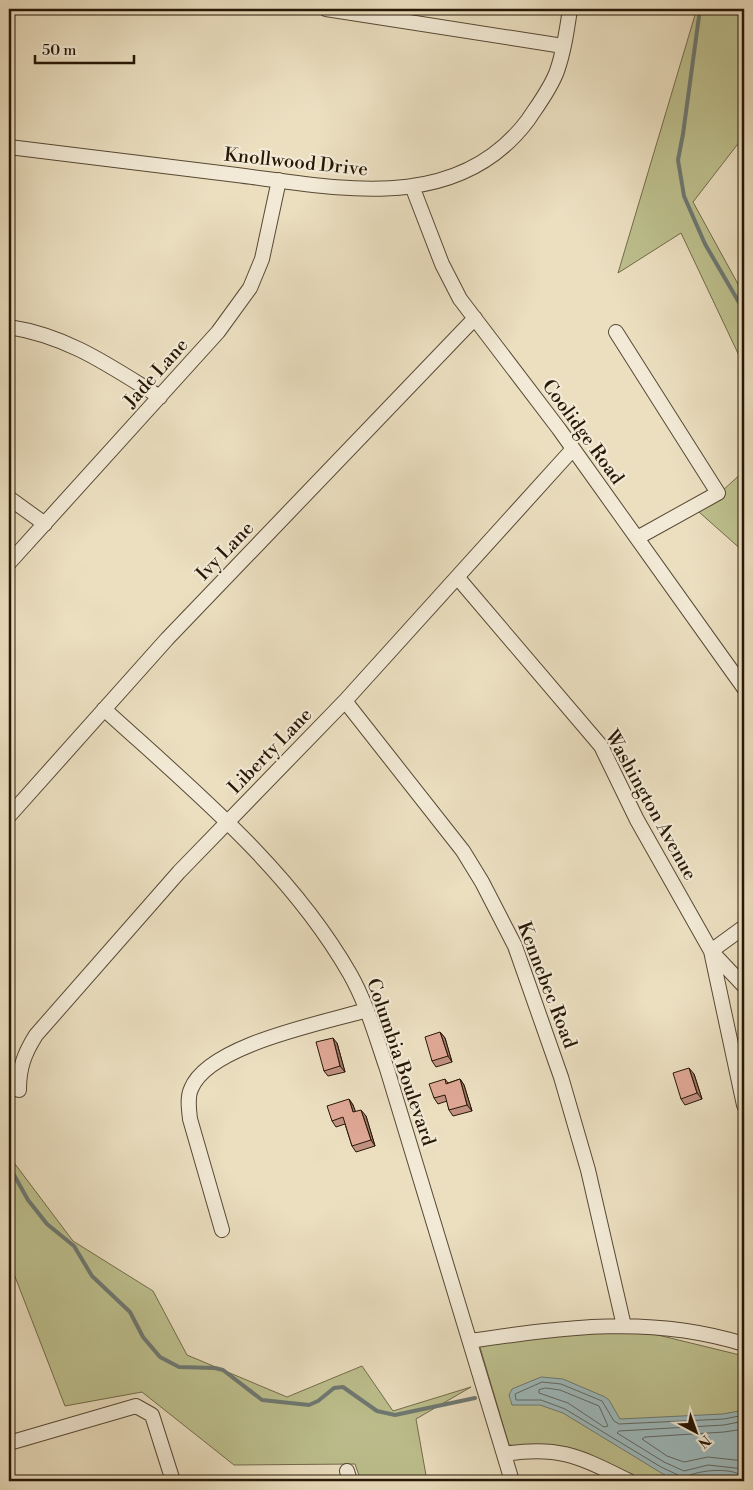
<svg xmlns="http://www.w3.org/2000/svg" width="753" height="1490" viewBox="0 0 753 1490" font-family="'Libre Bodoni',serif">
<rect width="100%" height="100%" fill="#ebdfc0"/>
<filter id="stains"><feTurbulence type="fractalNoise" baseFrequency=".004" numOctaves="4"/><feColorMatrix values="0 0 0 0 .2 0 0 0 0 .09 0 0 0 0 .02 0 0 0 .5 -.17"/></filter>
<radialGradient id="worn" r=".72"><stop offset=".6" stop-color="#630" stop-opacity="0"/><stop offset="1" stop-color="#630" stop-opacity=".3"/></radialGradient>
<path fill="#bdc08e" stroke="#726c4a" d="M695,9H744V136L693,202L744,295V366L681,233L618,273L695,15Z
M744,471V552L699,512Z
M9,1156L73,1241L153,1291L187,1355L287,1397L362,1366L393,1411L471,1387L416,1419L427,1481H361L355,1464L234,1465L142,1392L65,1406L9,1261Z
M621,1326L744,1356V1481H637L570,1451L509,1445L477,1337Z"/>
<path fill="#9dbabd" stroke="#6e7973" d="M541,1377L563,1379L605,1397L609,1400L620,1419L723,1414L744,1410V1480L708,1476L682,1480L668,1477L563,1413L540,1405H512L509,1395L512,1389Z"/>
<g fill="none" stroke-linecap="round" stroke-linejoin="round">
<path stroke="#626861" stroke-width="1" d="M546,1388L560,1390L599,1406L608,1426L604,1427L568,1403L539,1393V1390Z
M744,1421L724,1425L619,1431L617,1433L664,1462L684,1471L708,1465L744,1469
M744,1429L724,1432L645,1437L642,1439L667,1456L684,1462L708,1457L744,1461
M681,1481L678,1475L661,1467L565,1409L541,1400H516L515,1394L542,1382L561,1384L602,1401L614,1421L619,1424L724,1419L744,1415
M687,1481L690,1475C704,1470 732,1467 744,1477"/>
<path stroke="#6e7973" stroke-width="4" d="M700,9L683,134L678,160L684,196L705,244L744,311
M9,1166L28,1200L47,1224L74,1246L92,1276L130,1312L143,1337L160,1357L179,1367L215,1368L223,1370L262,1400L309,1405L318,1401L334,1388L343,1387L377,1411L395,1415L475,1398"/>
<defs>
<path id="minor" d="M326,9L563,46
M9,147C85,157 161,166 237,175C338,188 457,215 528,120C538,105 551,88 557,71C564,51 567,30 570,9
M412,186L442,264L460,299L559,429L744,688
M9,327C68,336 110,366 160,397
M616,332L718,493L637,538
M9,498L45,524
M9,563L218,332L250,288L262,259L279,180
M458,578L601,746L637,820L711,951L744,986
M345,701L463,851L482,882L515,946L561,1077L588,1170L624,1326
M104,709C193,790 290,869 350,974C367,1004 376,1037 387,1069L512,1481
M9,816L167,639L475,318
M744,927L711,951L744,1105
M19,1090C19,1068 24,1054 36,1035L179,872L345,701L572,450
M222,1230L190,1119C189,1109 187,1098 191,1089C208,1045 323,1023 367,1010
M470,1341C565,1327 651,1315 744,1344
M9,1443L136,1406L152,1415L173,1481
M504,1454C560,1445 580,1457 629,1481
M347,1471L350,1481"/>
</defs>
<use href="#minor" stroke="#584934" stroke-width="16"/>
<use href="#minor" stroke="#f2ead6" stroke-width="14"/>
</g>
<path fill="#c09081" stroke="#271705" d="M440,1032L445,1038L452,1062L436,1067L432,1061Z
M337,1043L345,1072L328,1076L324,1071Z
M694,1074L702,1099L685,1105L681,1099Z
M445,1079L448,1083L460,1079L464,1085L472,1111L453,1116L449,1110L447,1101L438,1104L434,1098Z
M349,1099L353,1105L355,1112L366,1116L375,1146L356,1152L352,1146L345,1124L336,1127L332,1121Z"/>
<path fill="#9c7669" stroke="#271705" d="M440,1032L445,1038L452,1062L448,1056Z
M333,1038L337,1043L345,1072L340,1066Z
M689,1068L694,1074L702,1099L697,1093Z
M460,1079L464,1085L472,1111L467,1105Z
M349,1099L353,1105L358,1118L353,1112Z
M361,1110L366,1116L375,1146L371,1140Z"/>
<path fill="#dfa896" stroke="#271705" d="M440,1032L448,1056L432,1061L425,1037Z
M333,1038L340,1066L324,1071L316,1042Z
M689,1068L697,1093L681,1099L673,1073Z
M445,1079L446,1084L460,1079L467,1105L449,1110L445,1095L434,1098L429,1084Z
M349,1099L353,1112L361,1110L371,1140L352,1146L343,1117L332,1121L327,1106Z"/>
<g text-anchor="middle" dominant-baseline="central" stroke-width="4.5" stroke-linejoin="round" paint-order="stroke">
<g font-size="19" fill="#271705" stroke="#f2ead6">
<text transform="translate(296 162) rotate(6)">Knollwood Drive</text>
<text transform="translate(156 373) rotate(-48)">Jade Lane</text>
<text transform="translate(583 432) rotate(54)">Coolidge Road</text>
<text transform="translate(225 551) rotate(-46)">Ivy Lane</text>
<text transform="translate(270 751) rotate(-46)">Liberty Lane</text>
<text transform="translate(651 805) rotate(61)">Washington Avenue</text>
<text transform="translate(547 985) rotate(69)">Kennebec Road</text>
<text transform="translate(401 1062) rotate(71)">Columbia Boulevard</text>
</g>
</g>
<rect width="753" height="1490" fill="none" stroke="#ebdfc0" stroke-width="30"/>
<rect x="10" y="10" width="733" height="1470" fill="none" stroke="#271705" stroke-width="2.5"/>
<rect x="15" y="15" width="723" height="1460" fill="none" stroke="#271705"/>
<g transform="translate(696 1432) rotate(139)" stroke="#f2ead6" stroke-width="4" paint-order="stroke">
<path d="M0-4L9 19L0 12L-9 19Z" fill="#271705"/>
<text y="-8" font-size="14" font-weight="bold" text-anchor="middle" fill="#271705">N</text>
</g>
<path d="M35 55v8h99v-8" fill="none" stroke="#271705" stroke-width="2.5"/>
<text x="42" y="55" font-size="15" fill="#271705" stroke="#f2ead6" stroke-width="4" paint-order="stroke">50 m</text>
<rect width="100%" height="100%" filter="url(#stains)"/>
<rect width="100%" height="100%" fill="url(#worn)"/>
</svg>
